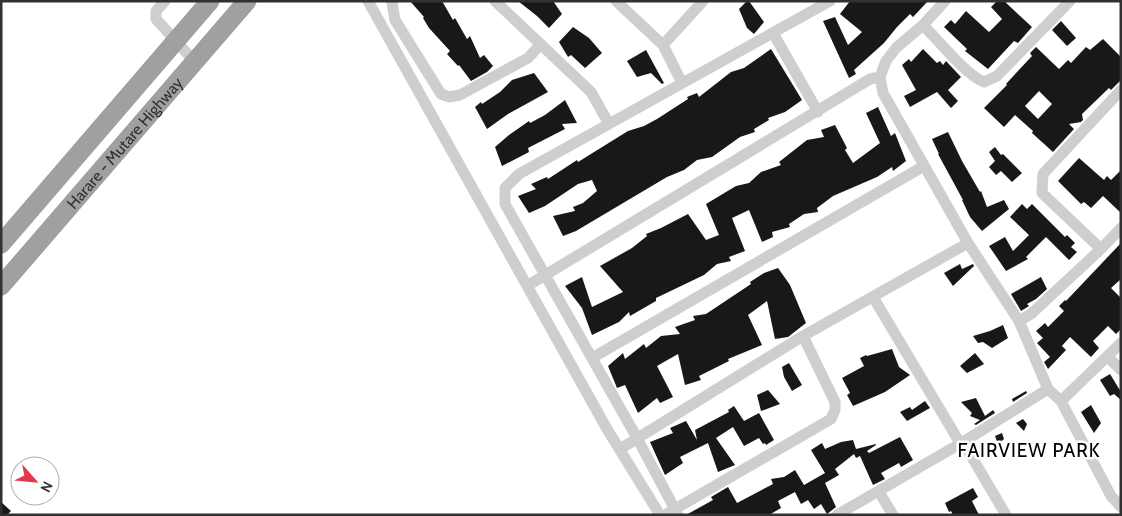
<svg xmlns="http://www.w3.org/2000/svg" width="1122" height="516" viewBox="0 0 1122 516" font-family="Cabin,sans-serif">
<rect width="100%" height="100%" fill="#fff"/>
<path fill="#181818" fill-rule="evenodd" d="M410,1H442L453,20L455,18L467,39L470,36L480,58L484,55L493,66L487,72L471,81L459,65L458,66L447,54L450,51L429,28L423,18L424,17Z
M518,1H553L562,14L549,28L537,16Z
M747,1H749L764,22L754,34L747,28L739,9Z
M850,1H928L913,17L910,14L897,27L884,43L854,70L856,74L849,78L823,21L835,17L848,45L862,32L840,14Z
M997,1H1004L1032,27L1018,43L1014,41L988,69L965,51L967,49L944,27L951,20L955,24L966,11L989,32L1002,19L991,7Z
M1061,21L1076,38L1067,46L1052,30Z
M573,27L589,38L602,53L585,68L571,55L568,57L559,42Z
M1103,39L1121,57V80L1111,90L1109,88L1082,114L1083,120L1081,122L1069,124L1074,129L1053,152L1032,133L1033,131L1015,115L1004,127L984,108L1007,85L1006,84L1017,72L1032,56L1030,53L1036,47L1059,69L1068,60L1071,63L1086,47L1090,50ZM1039,91L1052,104L1038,119L1025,106Z
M771,49L802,100L785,112L768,118L769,120L754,129L755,132L740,137L712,157L697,160L684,170L667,177L576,231L563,236L553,216L575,211L573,207L583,203L597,191L592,180L578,184L545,206L529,213L518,196L536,189L531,184L547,177L548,179L577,160L578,162L628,131L644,126L657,119L688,99L687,97L697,93L699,97L731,72L744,68Z
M923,49L937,63L940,61L943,65L946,61L961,77L948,90L958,101L951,108L937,92L910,107L904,96L916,90L902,65L909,59L911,62Z
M646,50L664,83L662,84L651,73L637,77L627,61Z
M534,73L548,92L508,114L487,129L475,107L481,102L482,104L500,92L512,80Z
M565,100L577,123L562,124L565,129L528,148L529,152L502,166L495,147L509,135L529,121L530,123L545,115Z
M878,107L891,136L895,133L906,161L893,171L892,167L877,177L833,196L817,208L818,212L804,214L789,224L790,227L772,232L773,237L762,242L749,210L732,218L745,251L729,257L731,261L717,264L704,275L656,298V301L630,316L629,312L619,322L592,335L582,308L565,286L582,277L592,307L623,292L600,266L632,248L647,236L646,234L661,228L688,214L706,240L719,235L706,204L736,186L749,183L761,172L781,165L779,162L807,140L824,137L821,130L835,125L847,148L845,150L853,163L880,143L866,113Z
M948,132L962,161L980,192L981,191L987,207L1004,200L1009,209L982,231L970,217L962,200H963L938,154H939L932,139Z
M995,147L1001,155L1003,154L1022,173L1012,182L1001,171L996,175L989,167L995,161L989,152Z
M1079,158L1104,180L1107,176L1111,180L1121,170V213L1103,196L1091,208L1084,202L1081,204L1058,181Z
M1022,204L1027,209L1032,204L1065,237L1067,235L1075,243L1071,247L1077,252L1069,260L1046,237L1026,257L1028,259L1006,271L989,246L1005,237L1013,251L1029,235L1010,217Z
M1121,243V279L1111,288L1121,298V329L1116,334L1108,326L1093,341L1099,348L1091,357L1070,337L1060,348L1062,346L1066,350L1048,369L1044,362L1050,357L1037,343L1043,338L1036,331L1045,323L1048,327L1064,311L1059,306L1065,300L1066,301Z
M960,264L962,269L973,264L974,266L953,286L944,273Z
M778,268L790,285L806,323L788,337L775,339L767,301L748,315L762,345L728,359L729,361L699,376L701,380L685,385L678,354L657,366L673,397L660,403L657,398L638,413L625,385L617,388L608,366L623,353L625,359L644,344L646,348L661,336L680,334L675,327L695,320L693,316L706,314L751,284L750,282L764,273Z
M1041,277L1047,289L1036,299L1027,304L1029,306L1021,311L1011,294Z
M1003,325L1008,338L992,348L983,342L978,343L973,336L990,331Z
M892,349L899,367L910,375L885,392L853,406L847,395L850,393L842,378L864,366L860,358L866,355L867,356Z
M975,353L984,364L967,373L960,366Z
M789,363L802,385L792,391L784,377L782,367Z
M1110,374L1121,392V400L1114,394L1110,396L1100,380Z
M768,390L780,404L761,411L757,395Z
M1026,391L1027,393L1013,402L1012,399Z
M976,398L985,416L993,410L995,413L976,425L974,424L980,420L970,416L972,413L961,402Z
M925,401L930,408L907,421L900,412L910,407L912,410Z
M1091,405L1101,423L1094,433L1081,412Z
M734,406L744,421L759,413L774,440L766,445L765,443L763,444L759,438L744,446L733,427L716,438L735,465L718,472L708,443L680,457L683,463L665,475L650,442L673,433L670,428L686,421L697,440L695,430L729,412L728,410Z
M1023,419L1027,424L1024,431L1016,423Z
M1002,433L1004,439L998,444L995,436Z
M900,437L913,460L901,467L899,463L881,473L885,479L873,485L860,456L856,458L854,454L835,469L839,475L825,483L836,507L827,514L821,504L814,509L808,500L801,504L795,492L778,501L781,508L769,515H686L713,500L711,497L728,487L737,503L773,484L771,479L784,477L795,470L804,485L825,473L811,450L822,443L825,449L841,442L853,440L856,449L876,444V445L867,451L869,453Z
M973,488L978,497L972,501L979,515H953L951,511L949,512L945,503Z
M1,502L11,511L7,515H1Z"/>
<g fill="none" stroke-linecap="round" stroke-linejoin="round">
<path stroke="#cecece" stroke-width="11" d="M165,1L156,11V19L194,61
M368,1L607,429L660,515
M393,1L392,3L395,20L441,94L449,97L460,95L528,58L541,44
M495,1L591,92L609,124
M616,1L663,45L682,83
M945,1L923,25L896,48L886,61L880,77L883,93L968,243L1019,321L1048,389L1061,401L1111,496L1121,507
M923,25C939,41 965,74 984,82L997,76L1070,1
M773,33L818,112
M663,45L703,1
M1101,249L1042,193L1043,174L1121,90
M527,286L870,79L880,77
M873,297L960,443
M1019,321L1031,314L1101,249L1121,228
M1108,357L1121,370
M592,358L924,166
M1061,401L1121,343
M963,442L1006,515
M620,449L803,336L968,243
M879,492L893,515
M668,513L831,419L835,410V402L803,336
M678,515L637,438L505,204V188L519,174L830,1
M837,515L963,442L1048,389"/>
<g stroke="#a0a0a0" stroke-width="19">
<path d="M1,244L210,1"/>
<path id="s1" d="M1,286L247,1"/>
</g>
</g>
<g text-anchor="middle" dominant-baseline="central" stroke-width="5" stroke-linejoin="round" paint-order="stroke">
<g font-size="16" fill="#313131" stroke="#fff">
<text stroke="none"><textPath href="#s1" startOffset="189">Harare - Mutare Highway</textPath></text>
</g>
<g font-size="19" letter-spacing="1" fill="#000" stroke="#fff">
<text x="1029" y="450">FAIRVIEW PARK</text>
</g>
</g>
<rect width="1122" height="516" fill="none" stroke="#313131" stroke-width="5"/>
<g transform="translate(35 481) rotate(117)"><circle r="24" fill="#ffffff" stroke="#adadad"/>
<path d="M0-4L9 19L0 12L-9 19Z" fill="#e3384a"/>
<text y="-8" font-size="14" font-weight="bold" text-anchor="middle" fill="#313131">N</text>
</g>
</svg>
